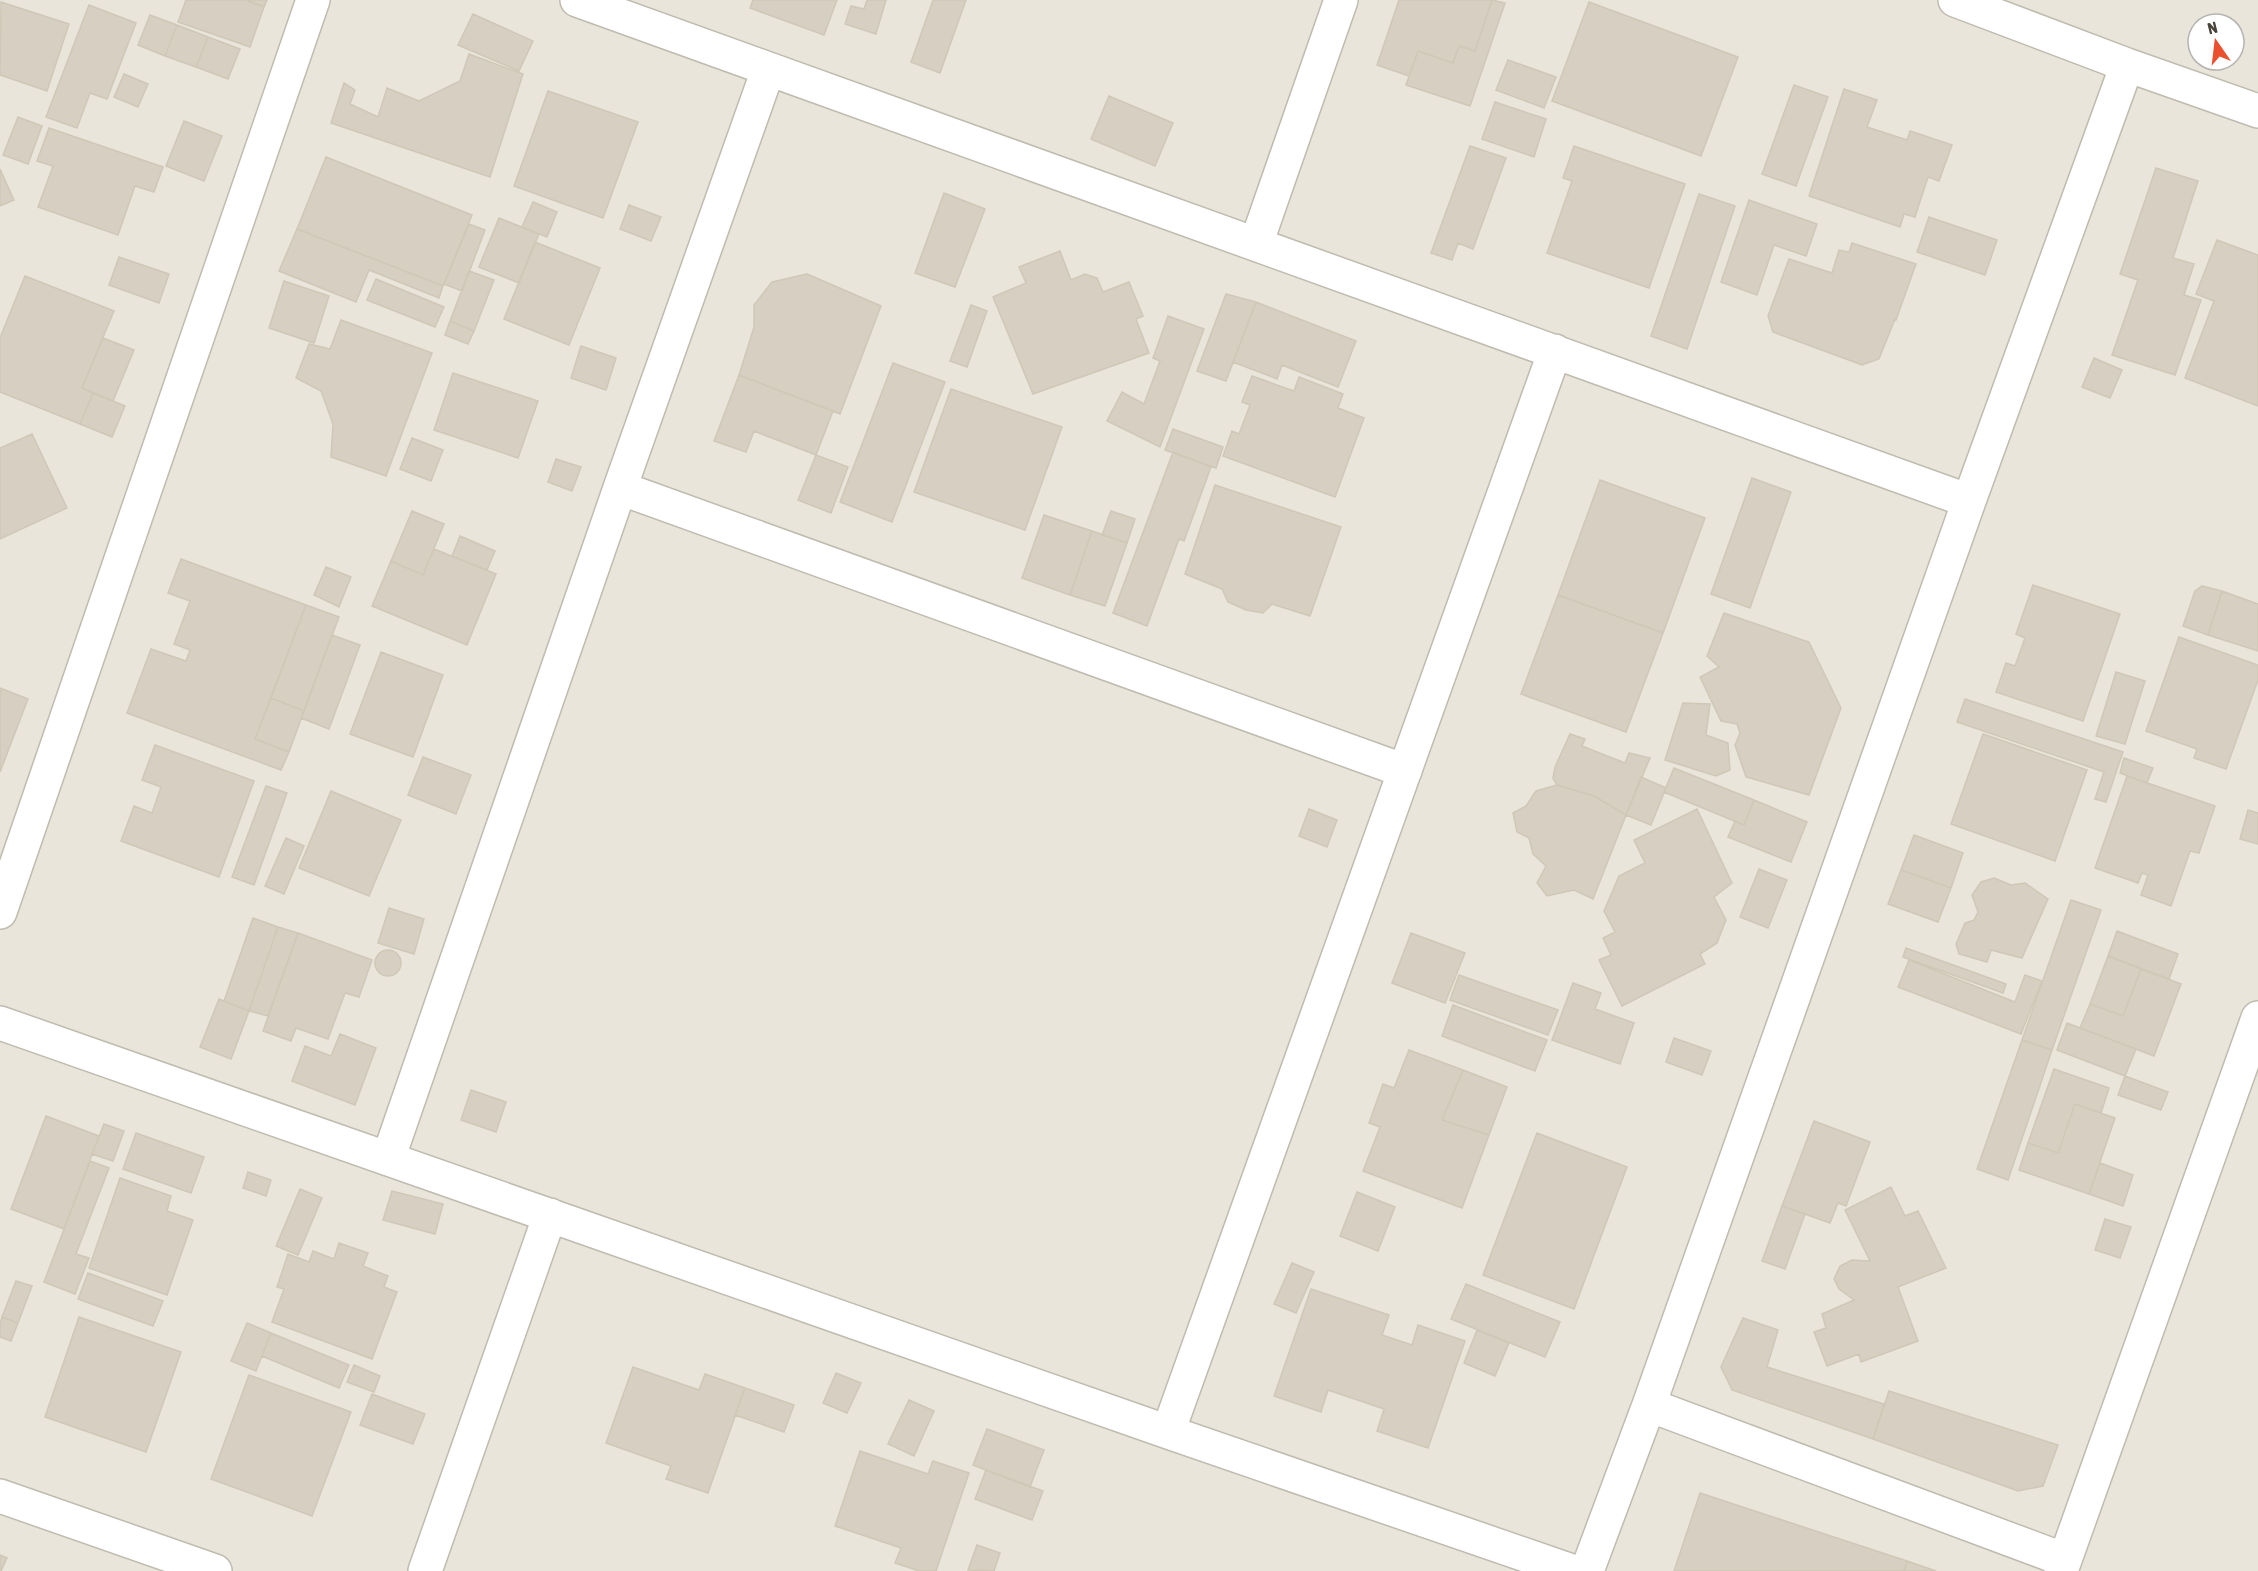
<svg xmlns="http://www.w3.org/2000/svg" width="2258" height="1571" viewBox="0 0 2258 1571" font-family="'Asap Condensed',sans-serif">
<rect width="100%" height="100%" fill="#f5f3ec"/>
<path fill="#e9e5db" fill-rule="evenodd" d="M0,0H2258V1571H0ZM2198,24H2234V60H2198Z"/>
<path fill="#d6cfc2" stroke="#d0c7b6" stroke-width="1.5" d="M186,0H246L264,7L250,47L178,22Z
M246,0H267L264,7Z
M753,0H837L824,35L750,8Z
M867,0H886L876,34L845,24L851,6L864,9Z
M933,0H966L940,73L911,62Z
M1399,0H1492L1475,51L1459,46L1453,63L1418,51L1409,76L1377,65Z
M1492,0L1505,3L1470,106L1406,85L1418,51L1453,63L1459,46L1475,51Z
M1,2L69,24L47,91L0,75Z
M1589,2L1738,57L1701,156L1552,101Z
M89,5L136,23L107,99L90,93L77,128L46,117Z
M473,14L533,41L519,71L458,45Z
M150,15L177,25L165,56L138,45Z
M177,25L208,37L196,67L165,56Z
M208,37L240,49L228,79L196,67Z
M469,54L523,74L490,177L331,123L344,83L355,90L350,104L378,117L387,88L419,101L460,81Z
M1508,60L1556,77L1544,108L1496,90Z
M124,74L148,84L138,107L114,97Z
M1794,85L1828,97L1796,186L1762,174Z
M1844,89L1877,100L1867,127L1907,140L1910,131L1952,145L1939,181L1928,177L1915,217L1904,214L1900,227L1809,196Z
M548,91L638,122L603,218L514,186Z
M1109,96L1173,123L1155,166L1091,139Z
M1495,102L1546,119L1534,157L1482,139Z
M18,117L42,126L28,164L3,155Z
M184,121L222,136L204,181L166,166Z
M49,128L163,167L154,192L135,186L118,235L38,207L53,166L37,161Z
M1470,146L1506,158L1473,249L1458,243L1452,260L1431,253Z
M1574,146L1685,184L1649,288L1547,253L1572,181L1563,178Z
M326,157L472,215L443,286L297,229Z
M2156,168L2198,181L2173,258L2194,264L2184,295L2201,300L2175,375L2112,355L2138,280L2120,274Z
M0,169L14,200L0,206Z
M944,193L985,209L955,287L915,273Z
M1699,194L1735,206L1687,349L1651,336Z
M1749,200L1817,224L1806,256L1774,245L1757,295L1721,282Z
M533,202L557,212L547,237L522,227Z
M629,205L661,217L651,241L620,229Z
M1929,217L1997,240L1985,275L1917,252Z
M499,218L539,234L519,283L479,267Z
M469,224L485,230L462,291L444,284Z
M297,229L443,286L439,298L369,270L356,302L279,271Z
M2217,240L2258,255V406L2185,378L2214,301L2196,294Z
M535,242L600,268L569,345L504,319Z
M1852,243L1916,264L1896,320L1895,319L1879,359L1862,365L1773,332L1768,316L1789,259L1832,273L1839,250L1849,252Z
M1060,251L1071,280L1085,274L1097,278L1103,292L1129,282L1143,316L1136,319L1149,353L1033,394L993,297L1026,283L1019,267Z
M119,257L169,274L159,303L109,285Z
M469,271L494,280L474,331L450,321Z
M807,274L881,306L840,414L739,375L754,327V305L772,282Z
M25,276L114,311L82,388L93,393L80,424L0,392V338Z
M376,279L444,307L435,327L367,300Z
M284,281L329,296L314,343L269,328Z
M1226,294L1256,302L1226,381L1197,371Z
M1256,302L1356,341L1338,387L1282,365L1277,379L1233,362Z
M971,305L987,311L967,367L950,361Z
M1168,316L1204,329L1160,447L1107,421L1122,392L1144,404L1160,361L1153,358Z
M341,320L432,353L386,476L331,457L333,424L321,391L296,378L309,344L330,349Z
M450,321L474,331L468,344L445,335Z
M103,338L134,350L113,401L82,388Z
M581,346L616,358L606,390L571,378Z
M2094,358L2122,370L2110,398L2082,387Z
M893,363L945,382L892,522L840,502Z
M453,373L538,401L518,458L434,430Z
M739,375L833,411L816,455L754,431L746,452L714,441Z
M1252,376L1294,391L1299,377L1343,394L1338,408L1364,418L1335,497L1223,456L1232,431L1239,434L1250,405L1242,402Z
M951,389L1062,427L1025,530L914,492Z
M93,393L125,406L112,437L80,424Z
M1173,429L1223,447L1216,468L1165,450Z
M32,434L67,508L0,539V448Z
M412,438L443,450L431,481L400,469Z
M1173,452L1211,467L1184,541L1179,539L1147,626L1113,613Z
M816,455L848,467L831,513L798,500Z
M556,459L581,467L572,491L548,482Z
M1752,478L1791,492L1750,608L1711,594Z
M1600,480L1705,518L1663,633L1558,595Z
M1215,485L1341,527L1310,616L1272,604L1263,613L1246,610L1228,602L1222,589L1185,574Z
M412,511L444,524L423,575L391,561Z
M1111,511L1135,519L1127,543L1102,535Z
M1044,515L1092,531L1070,595L1022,578Z
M1092,531L1127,543L1105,606L1070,595Z
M460,536L495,551L487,570L452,556Z
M434,549L496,574L467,645L372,606L391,561L423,575Z
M181,559L306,605L255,739L289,752L281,770L127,713L151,649L186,661L190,650L174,644L190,601L168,593Z
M326,567L351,577L339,607L314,595Z
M2033,585L2120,614L2083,721L1996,692L2006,663L2015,666L2025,638L2016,634Z
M2202,586L2222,591L2208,635L2183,626L2195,591Z
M2222,591L2258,604V651L2208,635Z
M1558,595L1663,633L1626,732L1521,694Z
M306,605L339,617L304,711L271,698Z
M1724,613L1809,642L1841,708L1809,795L1746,777L1735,745L1740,733L1737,724L1721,721L1700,677L1719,667L1707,656Z
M332,635L360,645L329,729L301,718Z
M2179,637L2258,665V680L2226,769L2194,758L2197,749L2146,731Z
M381,652L443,675L413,757L350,734Z
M2116,672L2145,681L2125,744L2096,736Z
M0,688L28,699L0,772Z
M271,698L304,711L289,752L255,739Z
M1965,699L2123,752L2106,802L2095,799L2104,772L1957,722Z
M1683,703L1710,704L1706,735L1728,743L1730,770L1716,776L1665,760Z
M1570,734L1585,739L1582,746L1625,763L1629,753L1650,758L1626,815L1594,796L1557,785L1553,778L1555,767Z
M1983,734L2087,770L2055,861L1951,824Z
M155,745L254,781L219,877L121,841L134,806L152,813L161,787L142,780Z
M423,757L471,775L456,814L408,795Z
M2124,758L2153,768L2147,783L2120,773Z
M1674,768L1754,800L1744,825L1664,792Z
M2127,776L2215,806L2199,853L2190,851L2171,906L2141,895L2148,875L2142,873L2138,883L2095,868Z
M1641,777L1666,788L1651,825L1626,815Z
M1557,785L1594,796L1626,815L1593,899L1574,890L1547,896L1537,883L1546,866L1533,854L1529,838L1517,832L1513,813L1526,806L1536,791Z
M266,786L287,793L254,885L232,877Z
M331,791L401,820L369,896L299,868Z
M1754,800L1807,822L1791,862L1728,837L1735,821L1744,825Z
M1309,809L1337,820L1327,847L1299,836Z
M1697,809L1732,883L1714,897L1726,920L1717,943L1700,954L1705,964L1622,1006L1599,960L1611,955L1603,938L1615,932L1604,911L1619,876L1645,863L1634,840Z
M2248,810L2258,813V844L2240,839Z
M1914,835L1963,853L1951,888L1901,870Z
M286,838L304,846L284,894L265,886Z
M1759,869L1787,880L1768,928L1740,917Z
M1901,870L1951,888L1938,922L1888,904Z
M1994,878L2011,885L2025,883L2048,899L2022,958L1991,950L1987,962L1959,954L1956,944L1965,923L1974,920L1978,912L1972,895L1981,882Z
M2071,900L2101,910L2052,1050L2022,1040Z
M389,908L424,919L414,954L378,943Z
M253,918L278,927L249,1011L224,1001Z
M278,927L298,933L268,1016L249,1011Z
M2117,931L2178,954L2169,979L2108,956Z
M298,933L372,960L359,997L345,993L328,1039L296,1028L291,1041L263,1031Z
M1411,933L1465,953L1445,1003L1392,983Z
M1906,948L2006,984L2003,993L1903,957Z
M375 963a13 13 0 1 1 26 0a13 13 0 1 1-26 0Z
M2108,956L2141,969L2123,1016L2090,1004Z
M1909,960L2015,1002L2025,975L2042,981L2021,1034L1898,987Z
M2141,969L2181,984L2154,1056L2080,1028L2090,1004L2123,1016Z
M1459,975L1558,1010L1548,1035L1450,1000Z
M1573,983L1601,993L1595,1009L1634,1023L1620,1064L1552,1040Z
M219,999L249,1011L231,1059L200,1047Z
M1453,1005L1547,1040L1535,1071L1442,1036Z
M2067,1023L2136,1049L2125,1076L2057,1050Z
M340,1034L376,1048L355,1105L292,1081L305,1046L331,1056Z
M1674,1038L1711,1051L1702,1075L1666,1062Z
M2022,1040L2052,1050L2008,1180L1977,1169Z
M1409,1050L1463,1070L1442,1120L1489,1135L1462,1208L1363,1171L1380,1127L1369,1123L1383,1084L1394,1088Z
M2054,1069L2109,1088L2101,1113L2075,1104L2058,1153L2028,1143Z
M1463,1070L1507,1087L1489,1135L1442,1120Z
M2125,1076L2168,1092L2161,1110L2118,1095Z
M471,1090L506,1102L496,1132L461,1120Z
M2075,1104L2115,1118L2089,1194L2019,1170L2028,1143L2058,1153Z
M46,1116L99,1136L64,1229L11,1209Z
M1814,1121L1870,1142L1846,1206L1838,1203L1830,1223L1782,1206Z
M104,1124L124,1131L113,1161L92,1154Z
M136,1133L204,1157L191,1193L123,1169Z
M1537,1133L1627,1167L1574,1309L1483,1275Z
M90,1161L109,1168L76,1254L89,1258L75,1294L44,1282Z
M2100,1163L2133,1175L2123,1206L2089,1194Z
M248,1172L271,1180L266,1196L243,1188Z
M120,1178L171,1196L167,1211L193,1220L167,1295L89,1268Z
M1891,1187L1905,1216L1918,1211L1946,1268L1898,1287L1918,1341L1861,1362L1859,1354L1827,1366L1814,1332L1826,1328L1822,1314L1854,1300L1839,1289L1834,1279L1840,1266L1852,1260L1870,1261L1845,1210Z
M300,1189L322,1198L298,1255L276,1246Z
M392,1191L443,1204L435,1234L383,1220Z
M1357,1192L1395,1207L1378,1251L1340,1236Z
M1782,1206L1805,1214L1785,1269L1762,1261Z
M2105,1219L2131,1227L2120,1258L2095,1250Z
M339,1243L368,1253L363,1266L388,1276L384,1287L397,1292L372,1359L272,1322L284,1289L277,1287L288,1254L309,1262L313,1251L334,1259Z
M1292,1263L1314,1272L1296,1313L1274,1304Z
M88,1273L163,1301L153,1326L78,1299Z
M16,1281L32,1286L18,1323L2,1317Z
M1466,1284L1560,1322L1545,1357L1451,1319Z
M1311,1289L1389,1315L1382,1335L1412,1345L1418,1325L1465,1341L1428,1448L1377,1431L1384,1409L1328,1390L1321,1412L1274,1396Z
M2,1317L18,1323L11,1341L0,1337V1323Z
M79,1317L181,1352L146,1452L45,1417Z
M1743,1318L1778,1330L1767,1367L1884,1404L1873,1439L1732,1390L1721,1367Z
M247,1323L271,1333L256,1371L231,1361Z
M1477,1330L1509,1343L1495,1376L1464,1363Z
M271,1333L349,1365L339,1388L262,1356Z
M354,1365L380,1376L374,1392L347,1382Z
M633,1367L699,1390L705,1374L745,1388L708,1493L666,1479L671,1466L606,1443Z
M836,1373L861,1383L847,1413L823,1403Z
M249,1375L351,1412L312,1516L211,1479Z
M745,1388L794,1405L784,1432L735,1415Z
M1889,1391L2058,1445L2043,1486L2018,1491L1873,1439Z
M372,1394L425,1414L413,1444L360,1425Z
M909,1400L934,1411L914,1456L888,1444Z
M987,1429L1044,1450L1030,1487L973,1465Z
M860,1451L928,1474L933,1461L969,1473L936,1571H919L895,1563L901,1548L835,1526Z
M986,1470L1043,1491L1032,1520L975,1499Z
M1700,1493L1907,1561L1904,1571H1674Z
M977,1545L1000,1553L994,1571L968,1570Z
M0,1555L7,1558L1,1571H0Z
M1907,1561L1936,1571H1904Z"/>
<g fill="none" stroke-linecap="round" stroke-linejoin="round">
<defs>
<path id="minor" d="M577,0L1969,501
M1955,0L2127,65L2258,111
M1256,244L1341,0
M620,488L1405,771
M0,912L313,0
M0,1023L1168,1432L1572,1571
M388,1159L620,488L768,70
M1649,1405L2065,1560
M1168,1432L1555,351
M0,1496L215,1571
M425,1571L550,1215
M1587,1571L1649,1405L1969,501L2127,65
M2061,1571L2258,1018"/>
</defs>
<use href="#minor" stroke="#c0bbaf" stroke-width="36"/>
<use href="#minor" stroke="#fff" stroke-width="33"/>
</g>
<g transform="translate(2216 42) rotate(346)"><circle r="28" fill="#ffffff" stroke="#b6b4b0" stroke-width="1.5"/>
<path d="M0-4.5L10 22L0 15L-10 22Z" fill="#eb502e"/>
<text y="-9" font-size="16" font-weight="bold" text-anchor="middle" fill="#49443a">N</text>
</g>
</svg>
